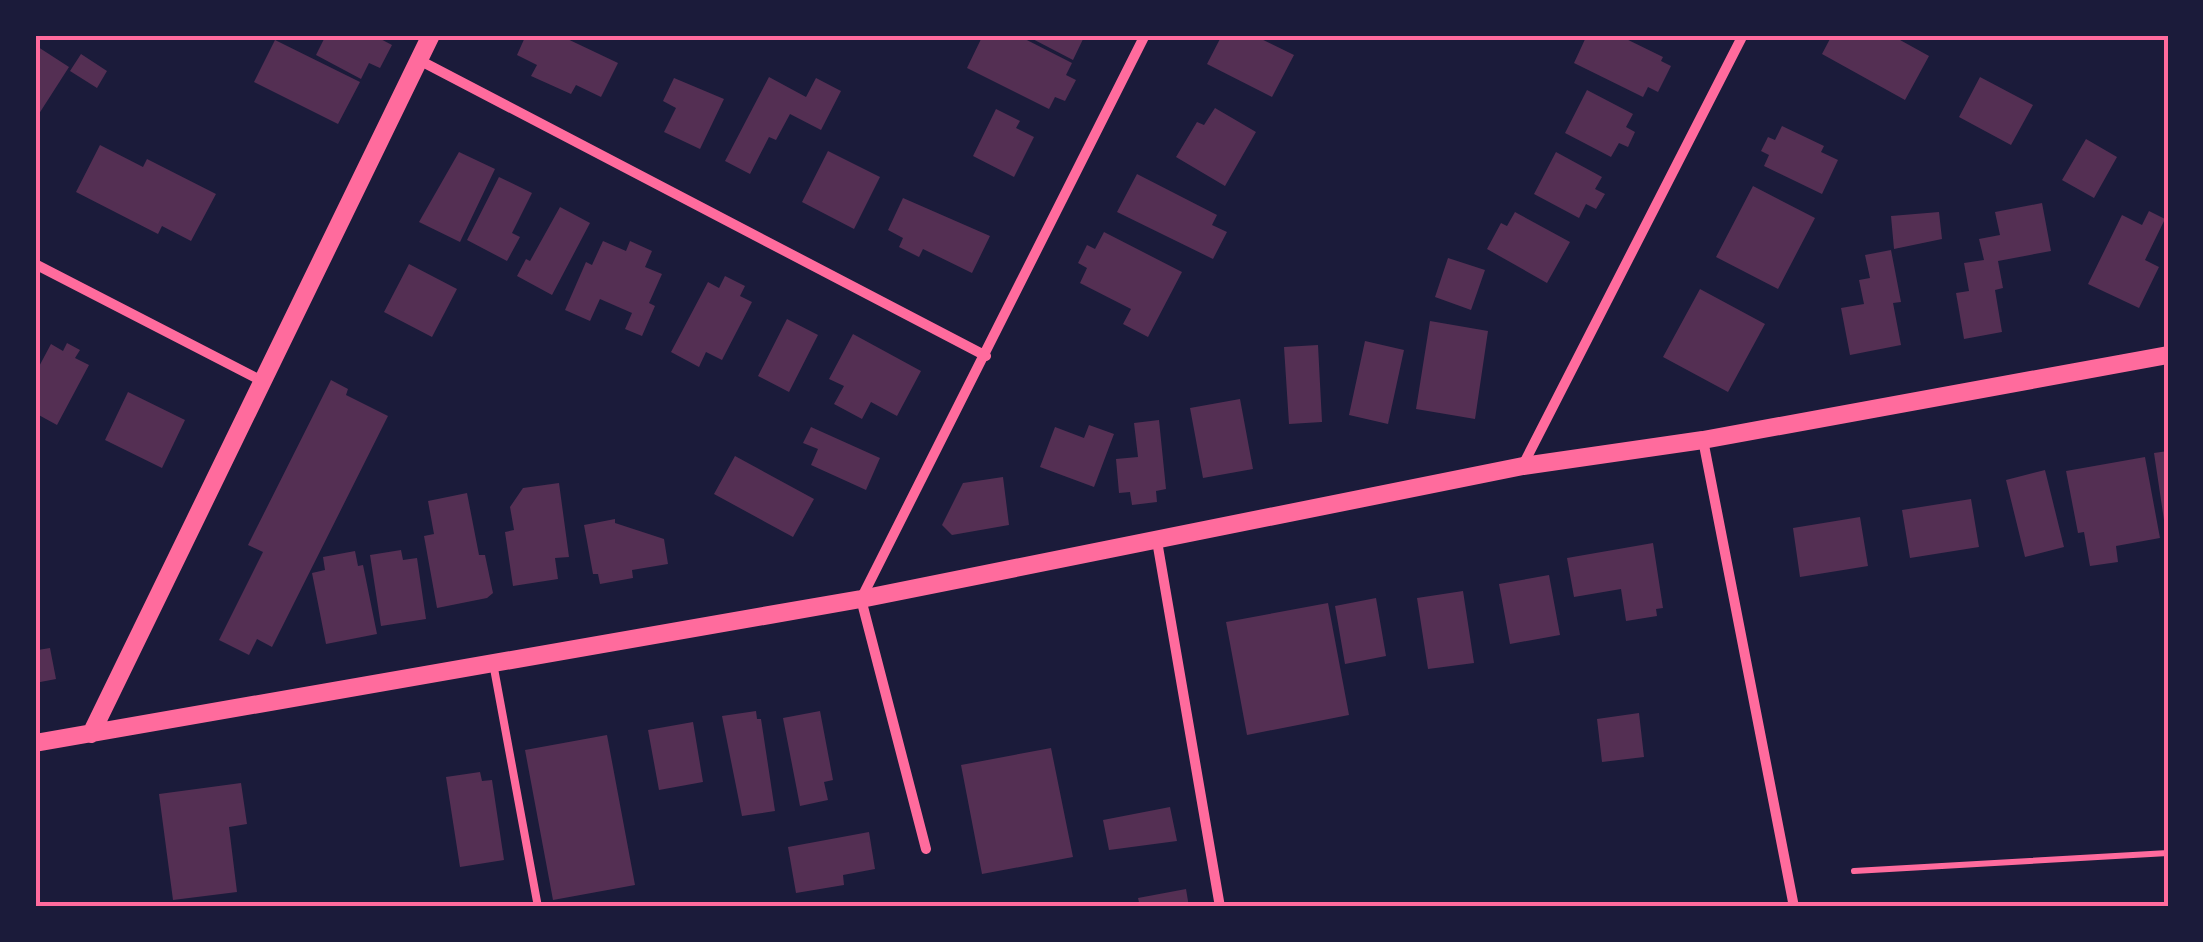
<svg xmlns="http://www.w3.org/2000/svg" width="2203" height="942" viewBox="0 0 2203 942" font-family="'PT Sans',sans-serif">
<rect width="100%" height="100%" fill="#1b1b3a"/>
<path fill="#542f53" d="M326,35H373L392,45L380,68L369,63L361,79L316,55Z
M526,35H559L618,63L601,97L576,85L571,94L531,76L537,65L517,55Z
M983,35H1017L1072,63L1066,75L1076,80L1065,101L1055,97L1049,109L967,68Z
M1025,35H1085L1073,60Z
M1222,35H1253L1294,55L1272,97L1207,64Z
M1587,35H1618L1663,57L1661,61L1671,66L1658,92L1648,87L1643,97L1574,63Z
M1832,35H1891L1929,56L1905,100L1822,54Z
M275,40L360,82L338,124L254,82Z
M35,45L69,67L35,120Z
M81,54L107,71L97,88L70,71Z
M769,77L806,97L816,78L841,91L821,130L790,114L776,140L769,137L750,174L725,161Z
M1980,77L2033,105L2011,145L1959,117Z
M674,78L724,99L700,149L664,132L676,108L663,101Z
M1587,90L1633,114L1626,127L1635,132L1628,147L1619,143L1611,157L1565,133Z
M1215,108L1256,132L1225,186L1176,157L1197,122L1204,125Z
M996,109L1020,121L1016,128L1034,137L1014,177L973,156Z
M1782,126L1824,146L1821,152L1838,160L1822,194L1764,166L1769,155L1761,151L1768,137L1775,140Z
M2086,139L2117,157L2094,198L2062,180Z
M100,145L143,167L147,159L216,194L191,241L162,226L158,234L76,192Z
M828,151L880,177L854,229L802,202Z
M459,152L495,169L460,242L419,222Z
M1556,152L1602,177L1595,189L1605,194L1596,209L1586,204L1579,218L1534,194Z
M1137,174L1217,215L1212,225L1227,232L1213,259L1117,212Z
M499,177L532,193L512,233L520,237L507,261L467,240Z
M1753,186L1815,218L1778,289L1716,257Z
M903,198L990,236L972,273L923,249L919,257L899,247L903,238L888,230Z
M2042,203L2051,251L1998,261L2003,288L1995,290L2002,332L1964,339L1956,293L1969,291L1964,263L1984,260L1979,239L2000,235L1995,212Z
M560,207L590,223L552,295L517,276L526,259L530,261Z
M2149,211L2165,219L2145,260L2159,267L2139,308L2088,284L2122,215L2142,225Z
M1515,212L1570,242L1547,283L1487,249L1501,223L1507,226Z
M1939,212L1942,239L1894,249L1891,216Z
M1104,232L1182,272L1148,337L1123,324L1131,309L1080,283L1087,268L1078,263L1087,245L1095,249Z
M603,241L626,251L630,241L652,251L645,267L662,274L649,303L655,306L642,336L625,329L632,313L600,299L590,321L565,310L586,262L592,265Z
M1891,250L1901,302L1893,303L1901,345L1850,355L1841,308L1864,304L1859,280L1870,278L1865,255Z
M1448,258L1485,270L1471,310L1435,297Z
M409,264L457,289L432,337L384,312Z
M725,276L745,286L740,296L752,302L722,360L706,352L699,367L671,352L708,282L719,288Z
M1700,289L1765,324L1728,392L1663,357Z
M787,319L818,335L789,392L758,376Z
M1430,321L1488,331L1475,419L1416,409Z
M853,334L921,371L897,416L871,402L862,419L834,404L844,386L829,379Z
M1365,341L1404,350L1388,424L1349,415Z
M67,343L80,350L75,358L89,365L57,425L35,413V374L51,344L63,351Z
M1318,345L1322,422L1289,424L1284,347Z
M331,380L348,389L346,395L388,416L272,647L257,639L249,655L219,640L263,552L248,545Z
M128,392L185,420L162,468L105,440Z
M1240,399L1253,469L1203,478L1190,408Z
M1159,420L1166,489L1156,491L1157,502L1132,505L1130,492L1119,493L1116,459L1138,457L1134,423Z
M1089,425L1114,434L1094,487L1040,467L1055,427L1084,438Z
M811,427L880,458L866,490L811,465L818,449L803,443Z
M2168,451V520H2164L2154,453Z
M735,456L814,499L793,537L714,494Z
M2145,457L2160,538L2116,546L2118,562L2090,566L2084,532L2078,533L2066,471Z
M2045,470L2064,547L2025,557L2006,480Z
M1003,477L1009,525L952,535L942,525L963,483Z
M559,483L569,557L555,558L558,579L513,586L505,532L514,530L510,507L523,488Z
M467,493L479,555H485L493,593L487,598L437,608L424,536L434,534L428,501Z
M1971,499L1979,547L1910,558L1902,510Z
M1860,517L1868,566L1800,577L1793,528Z
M615,519V523L664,539L668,564L632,570L633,578L600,584L598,574H593L584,525Z
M1653,543L1663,608L1656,609L1657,616L1626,621L1621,589L1574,597L1567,558Z
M401,550L403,560L417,558L426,619L381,626L370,555Z
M355,551L358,566L363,565L377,634L326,644L312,573L325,570L323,557Z
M1549,575L1560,635L1510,644L1499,584Z
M1463,591L1474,663L1428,669L1417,598Z
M1376,598L1386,656L1345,664L1335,606Z
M1328,603L1349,715L1247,735L1226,622Z
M35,641L38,650L50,648L56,679L35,683Z
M756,711L757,719H761L775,811L742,816L722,716Z
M820,711L833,780L824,782L828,800L800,806L783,718Z
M1639,713L1644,757L1602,762L1597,719Z
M693,722L703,782L659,790L648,730Z
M607,735L635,885L553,900L525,750Z
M1051,748L1073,857L982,874L961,765Z
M480,772L482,781L492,780L504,860L460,867L446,777Z
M241,783L247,824L229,827L237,892L173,900L159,794Z
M1170,807L1177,841L1109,850L1103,820Z
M869,832L875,869L843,875L844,885L796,893L788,847Z
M1186,889L1189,907H1140L1138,898Z"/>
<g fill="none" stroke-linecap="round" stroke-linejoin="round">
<path stroke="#ff6b9d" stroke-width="6" d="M1854,871L2168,853"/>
<path stroke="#ff6b9d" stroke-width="8" d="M493,663L538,907"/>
<path stroke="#ff6b9d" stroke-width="10" d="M419,60L986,356
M35,264L260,380
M1703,440L1794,907
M1523,465L1743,35
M1157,541L1220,907
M926,849L861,599L1145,35"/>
<path stroke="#ff6b9d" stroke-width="18" d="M91,734L431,35
M35,743L861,599L1523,466L1703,440L2168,355"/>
</g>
<rect width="2203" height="942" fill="none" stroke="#1b1b3a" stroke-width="75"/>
<rect x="38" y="38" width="2128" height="866" fill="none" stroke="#ff6b9d" stroke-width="4"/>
</svg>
